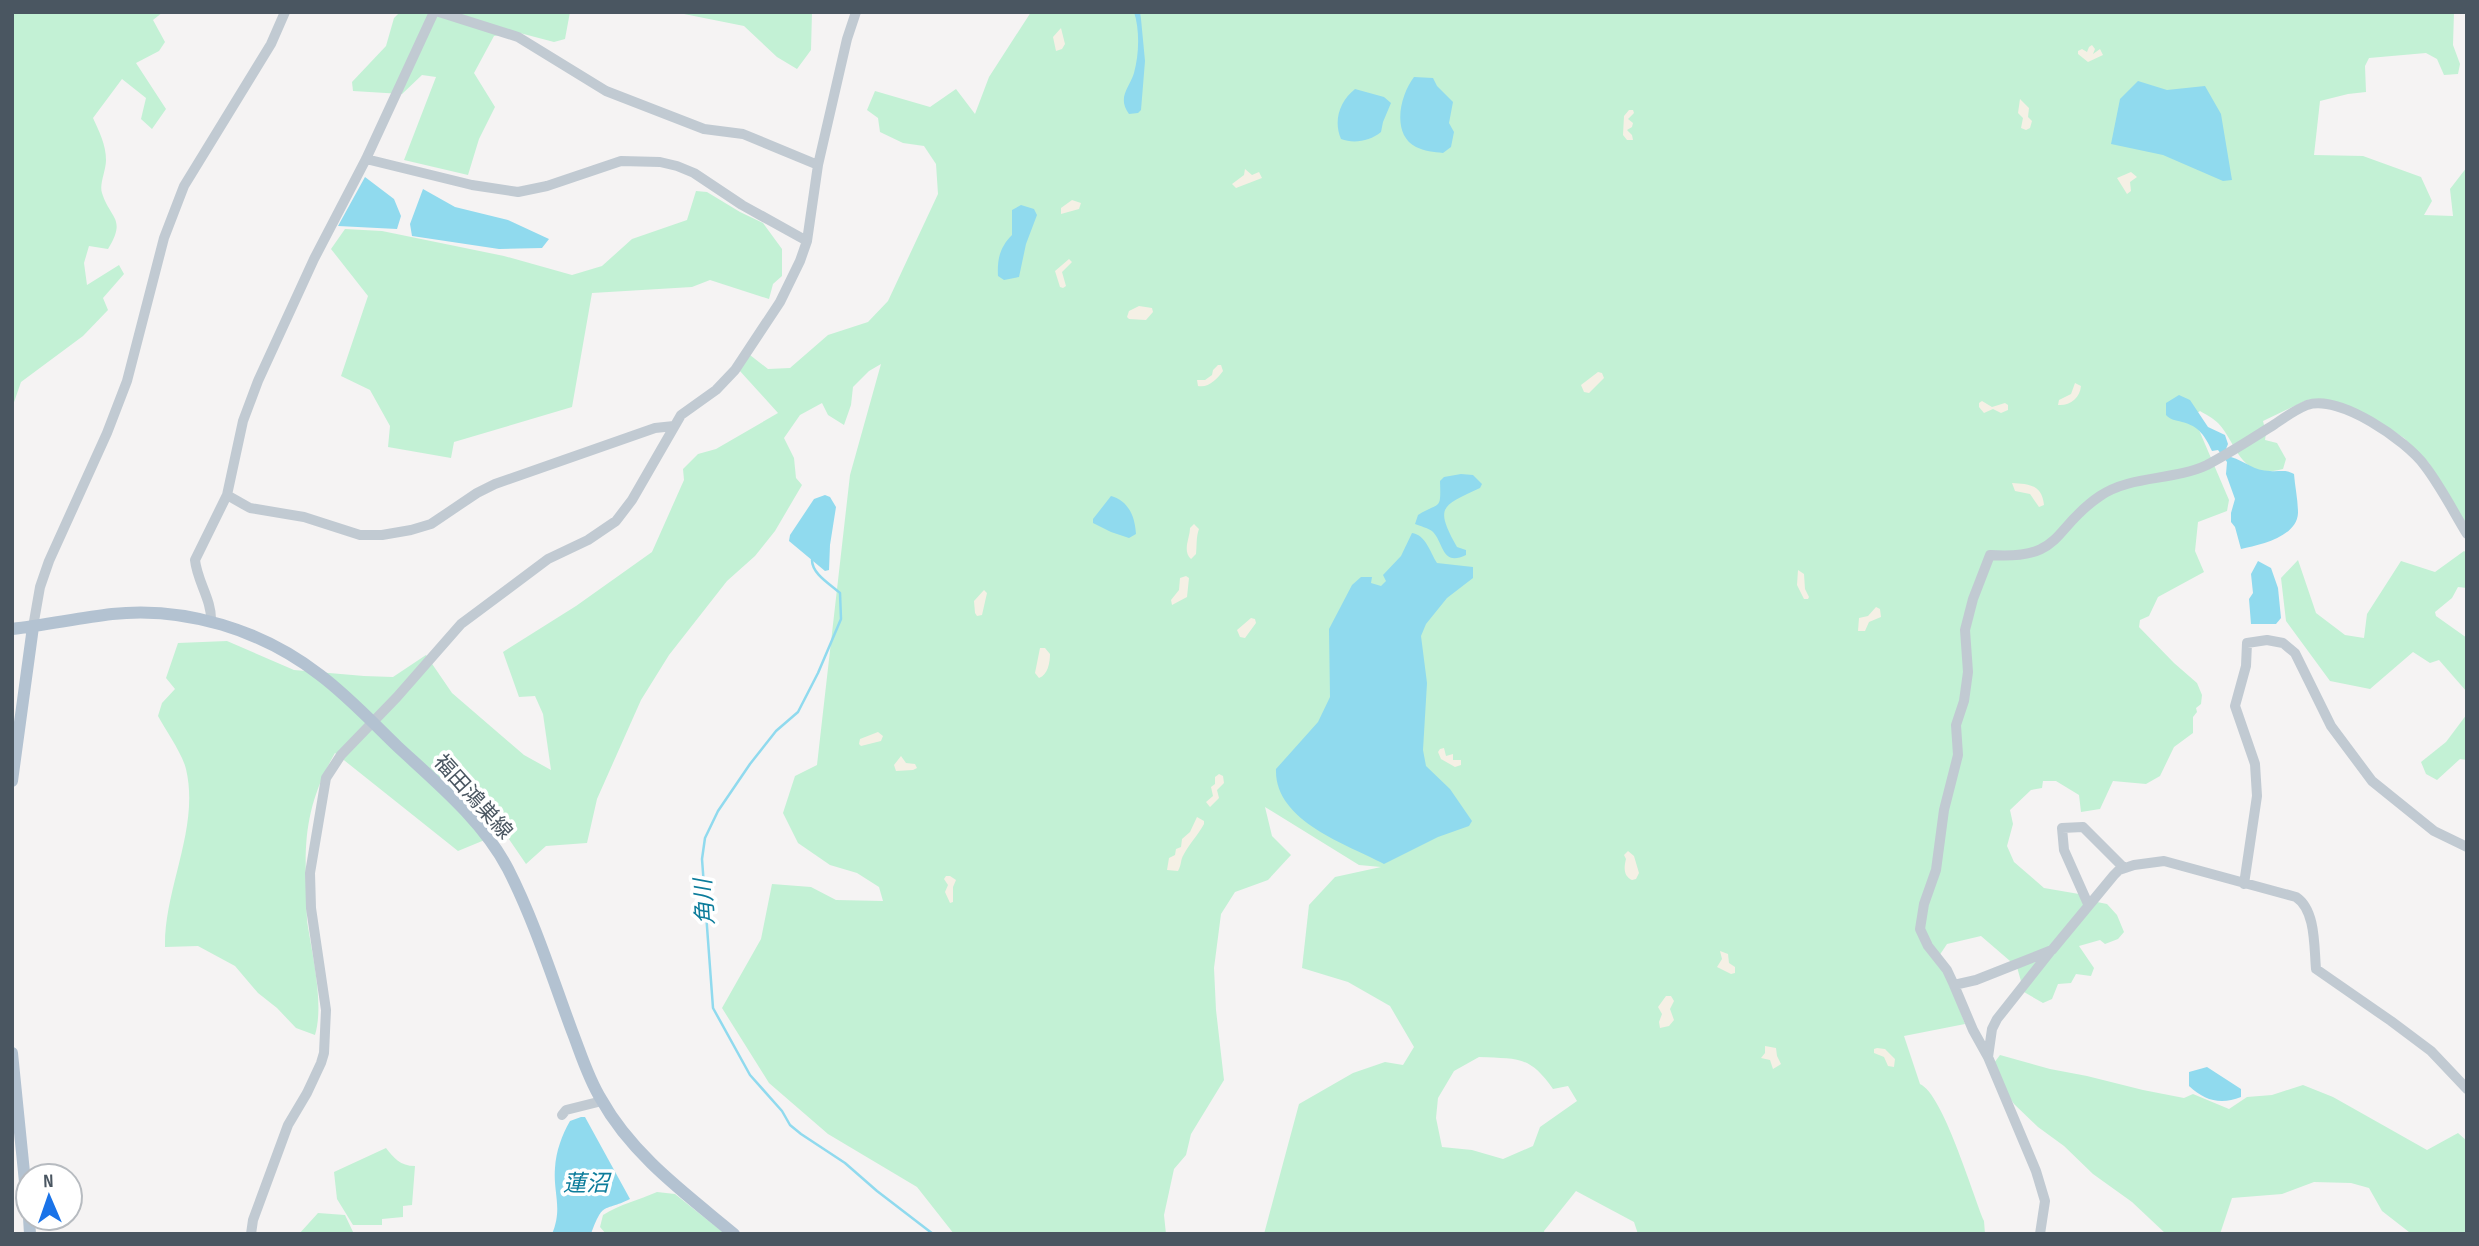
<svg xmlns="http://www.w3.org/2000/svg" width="2479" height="1246" viewBox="0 0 2479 1246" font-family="'Sofia Sans Condensed','Noto Sans JP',sans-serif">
<rect width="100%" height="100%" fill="#f5f3f3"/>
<path fill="#c3f1d5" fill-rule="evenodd" d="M12,12H163L153,20L165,42L159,51L136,63L166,109L152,129L141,119L146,98L122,79L93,118C99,131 106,145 106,160C106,171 99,184 102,193C110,219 127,218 108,249L89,246L84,263L87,285L119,265L124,274L103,298L108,310L83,336L21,382L12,408Z
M400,12H570L565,39L554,42L516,32L494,36L474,73L495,107L479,139L468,175L404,160L436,77L422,75L402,94L353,91L352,82L386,46L394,18Z
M674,12H812L811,50L797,69L777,57L744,26Z
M1031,12H2454L2453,45L2460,64L2458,74L2444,75L2437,59L2426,53L2369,58L2365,66L2366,92L2348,94L2320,101L2314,155L2363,156L2421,177L2432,201L2424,215L2453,216L2450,189L2467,167V527L2429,463L2404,438L2366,414L2319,399L2307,400L2263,421L2266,433L2265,440L2277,443L2286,459L2283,469C2239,481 2238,444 2218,423C2213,418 2205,414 2200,411L2193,416L2229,500L2227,511L2198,522L2195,551L2204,572L2158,597L2149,616L2140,620L2139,627L2174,663L2197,683L2202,695L2201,704L2196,708L2197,712L2193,717V733L2174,747L2160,776L2146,784L2113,781L2100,809L2081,812L2079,795L2056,781H2043L2042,788L2031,790L2010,810L2013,824L2007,846L2014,862L2044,888L2079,894L2097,902L2107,904L2117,915L2124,932L2118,939L2105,944L2100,940L2079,946L2094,968L2091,976L2076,974L2071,983L2058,984L2052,999L2043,1003L2024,992L2017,967L1981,936L1947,944L1939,956L1965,1024L1904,1036L1920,1084C1943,1094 1972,1193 1984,1221L1985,1234H1638L1634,1222L1576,1191L1544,1231L1545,1234H1264L1299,1104L1353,1073L1385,1062L1403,1065L1414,1047L1390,1006L1348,982L1302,968L1309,905L1335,877L1381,867L1359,865L1265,807L1272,836L1291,855L1268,880L1235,892L1221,914L1214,968L1216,1010L1224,1080L1191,1134L1186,1155L1174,1169L1164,1215L1166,1234H954L917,1187L828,1134L769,1083L722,1008L761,939L772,884L811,887L836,900L883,901L879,887L857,873L830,865L798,843L783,813L795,776L817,765L850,475L881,364L869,371L853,387L851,405L844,425L828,415L822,403L800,415L784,438L794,458L796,478L802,485L775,531L755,556L727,581L669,655L641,700L597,799L587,843L546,846L526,864L504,832L458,851L335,753C307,802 303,839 307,895C307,905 306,916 308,927C313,958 324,1005 315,1035L296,1028L277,1008L258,993L235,966L198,946L165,947C164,888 200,828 186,769C182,753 166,731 158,716L162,703L175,689L166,678L178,643L227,641L294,670L364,676L393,677L426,655L452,693L524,755L551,770L543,714L535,696L519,697L503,652L576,606L652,552L684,480L683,469L698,454L716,449L778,413L739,370L750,355L768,369L790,368L828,335L868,322L888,301L938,194L936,164L924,146L903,143L880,132L878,118L867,110L875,91L930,107L956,89L975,114L989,77ZM1479,1057C1518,1059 1529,1055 1553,1089L1568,1086L1577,1101L1540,1127L1533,1146L1503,1159L1472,1150L1442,1147L1436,1118L1438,1098L1454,1071Z
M696,191L707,192L740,212L763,223L782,249V276L773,284L769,299L710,280L692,287L592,293L572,407L454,442L451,458L388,447L390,426L370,390L341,376L368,296L331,249L345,229L382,231L504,256L572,275L602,266L632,239L687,220Z
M2464,551L2467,553V588L2458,587L2452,598L2435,612L2436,616L2467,638V692L2439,660L2430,663L2413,652L2370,689L2330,681L2286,621L2281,578L2298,560L2316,613L2345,635L2364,638L2367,614L2401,561L2435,572Z
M2467,714V760L2460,759L2437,780L2426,774L2421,762L2446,742Z
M2000,1055L2050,1069L2087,1076L2143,1090L2184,1098L2193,1094L2229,1109L2247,1097L2272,1095L2303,1085L2333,1097L2427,1150L2458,1133L2467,1141V1234L2409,1232L2382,1211L2369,1188L2351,1183L2314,1182L2282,1194L2232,1198L2220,1234H2166L2132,1202L2093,1174L2064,1146L2038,1127L2014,1104L2005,1091L1994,1063Z
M386,1148C394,1158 400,1166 415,1166L412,1205L403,1206V1217L382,1219V1225H353L337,1199L334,1172Z
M657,1192L675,1194L725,1234H606L600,1227L603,1215C620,1204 639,1200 657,1192Z
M318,1213L345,1215L354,1234H299Z"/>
<path fill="#f5f0e5" d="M1061,28L1065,44L1062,49L1056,51L1053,37Z
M2092,45L2095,49L2093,54L2100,49L2103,55L2088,62L2078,54V51L2082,49L2087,52L2089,47Z
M2020,99L2029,108L2028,117L2032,121L2030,128L2026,130L2021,128L2023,118L2018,113Z
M1629,110H1633L1634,113L1628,119L1633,123L1632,127L1627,130L1632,135L1633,140H1627L1623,135L1624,116Z
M1245,169L1252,175L1259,172L1262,178L1236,188L1232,184L1244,175Z
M2131,172L2137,177L2130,182L2131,191L2127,194L2117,178Z
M1072,200L1081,203L1079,209L1061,214V208Z
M1069,259L1072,262L1062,272L1066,286L1063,288L1060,287L1055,271Z
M1139,306L1152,308L1153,312L1146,320L1129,319L1127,317L1129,311Z
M1218,365H1221L1223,371C1217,379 1209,388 1198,386L1197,380H1205L1212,375L1213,370Z
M1598,372L1602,373L1604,378L1589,393L1584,392L1581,385Z
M2075,383L2081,386C2080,398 2070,406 2058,405L2059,400L2071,394Z
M1982,401L1992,407L2005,403L2008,405V410L2001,413L1993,409L1984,413L1979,407V403Z
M2012,483C2030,484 2042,485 2044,505L2039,507L2030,494L2015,491Z
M1194,524L1199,529C1196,537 1197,545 1196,554L1191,559C1182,551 1190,538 1190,528Z
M1798,570L1804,574L1805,589L1809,597L1808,599H1804L1797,585Z
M1186,576L1189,578L1187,597L1172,605L1171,600L1179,590L1180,578Z
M984,590L987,593L982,615L977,616L975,613L974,601Z
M1876,607L1880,609L1881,617L1869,622L1865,631H1858L1859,618L1868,616Z
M1251,618L1255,619L1256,623L1245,638L1240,637L1237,630Z
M1045,648L1050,654C1050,662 1048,675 1039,678L1035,673L1040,648Z
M878,732L883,736L881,741L861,746L859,744L860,739Z
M1444,748L1446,756L1453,754V760H1461V765L1455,767L1441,759L1438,752L1440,749Z
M901,756L906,763L915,764L917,768L913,770L896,771L894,765Z
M1219,774L1223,776L1224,783L1217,790L1219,798L1210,807L1206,802L1213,796L1211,787L1215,784V777Z
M1197,817L1204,821V824C1198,835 1190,843 1184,854C1180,860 1182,864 1178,871L1167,870L1169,858L1175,855L1176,849L1181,847L1182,839L1190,832Z
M1628,851L1634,856L1639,873L1636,879L1632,880C1623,876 1624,867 1626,859L1624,855Z
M946,876H950L956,880L953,887V902L950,903L945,892L948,885L944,879Z
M1720,951L1728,954L1729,963L1735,967V973L1731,974L1717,967L1722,959Z
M1666,996H1671L1674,1001L1670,1009L1674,1020L1669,1026L1660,1028L1659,1022L1662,1014L1658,1007Z
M1765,1046L1776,1048L1777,1056L1781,1064L1773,1069L1770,1060L1761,1058L1765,1053Z
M1877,1048L1885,1049L1895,1059L1894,1067L1888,1066L1884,1057L1874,1053V1049Z"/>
<path fill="#90daee" d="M1134,12H1140L1141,19L1145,61L1141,110L1138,113L1129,114C1117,97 1129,89 1134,73C1139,55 1140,30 1134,12Z
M1414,77L1433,78L1437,86L1453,102L1449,123L1454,132L1451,147L1443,153C1434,152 1424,151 1416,147C1391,134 1400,95 1414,77Z
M2138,81L2167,90L2205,86L2221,114L2232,180L2223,181L2163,155L2111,144L2120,99Z
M1355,89L1384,97L1391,103L1383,122L1381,132C1370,141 1354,144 1341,139C1333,120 1340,101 1355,89Z
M365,177L394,199L401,216L397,229L338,226Z
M423,189L455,207L508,220L549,239L542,248L499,249L412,236L410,224Z
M1021,205L1034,209L1037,215L1026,244L1019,277L1004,280L998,276C997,259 1000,247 1012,235V210Z
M2179,395L2190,400L2208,427L2225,435L2228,444L2226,449L2231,457C2245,461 2254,471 2270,471C2279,472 2286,469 2294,474C2295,487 2298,500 2298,513C2297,537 2260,545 2241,549L2235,527L2231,522V513L2235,499L2226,474L2227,462L2218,450L2212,451C2205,436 2199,426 2182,422C2175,420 2171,420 2166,415V403Z
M1461,474L1473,475L1482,484L1480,488C1442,506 1434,506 1457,547L1466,550V555C1441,567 1444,542 1432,531C1428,528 1420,526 1415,524L1418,515C1440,501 1441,512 1440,481L1444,477Z
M825,495L830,497L836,507L830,545L829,570L825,571L789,541L790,535L814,499Z
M1111,496C1129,501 1135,517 1136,534L1129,538L1111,532L1093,523V519Z
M1412,533C1426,535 1430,552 1437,563L1473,567V578L1447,598L1426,624L1421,636L1427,683L1423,750L1426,766L1450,789L1472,821L1469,826L1438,837L1384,864C1346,844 1274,821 1276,769L1318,722L1330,697L1329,629L1352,585L1361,577H1372L1371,583L1381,586L1386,581L1383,575L1401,556Z
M2258,561L2271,568L2278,588L2281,618L2276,624H2251L2249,599L2253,593L2251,574Z
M2207,1067L2241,1089V1097C2221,1105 2205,1101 2189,1086V1072Z
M581,1117H585L630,1199C602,1213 604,1200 591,1234H552C563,1208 553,1193 555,1168C556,1151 562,1135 570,1121Z"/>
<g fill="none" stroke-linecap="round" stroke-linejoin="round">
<path stroke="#90daee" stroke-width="2.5" d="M812,560C812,574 830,584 840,593L841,619L818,673L798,712L776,731L750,764L718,811L705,838L702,859L713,1008L750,1075L782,1111L790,1125L801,1134L845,1163L877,1191L933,1234"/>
<path stroke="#c1cad2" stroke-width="10" d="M439,12L518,37L606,91L704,129L743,134L818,165
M366,159L472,185L518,192L547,186L621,161L660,162L677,166L694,173L742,205L807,241
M227,495L250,508L304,517L360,535H382L411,530L431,524L477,493L495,484L655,428L674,426
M211,621C212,600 197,581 195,560L227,495L243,421L258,381L314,259L366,159L434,12
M33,627L40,587L49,561L107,433L127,381L164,238L184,186L271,44L285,12
M2244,884L2257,796L2255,764L2235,706L2246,666L2247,643L2267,640L2283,643L2295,653L2331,726L2372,781L2434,831L2467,847
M2088,904L2064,850L2062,828L2083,827L2124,868
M1954,985L1976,980L2052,950L2114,875L2119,870L2134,865L2164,861L2296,897C2316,910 2314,947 2316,969L2391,1021L2431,1051L2467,1089
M1988,1057L1992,1029L1997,1019L2050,952
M562,1115L566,1110L602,1101
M251,1234L253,1220L288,1125L307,1093L321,1063L324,1053L326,1010L311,908L310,873L326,778L341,755L397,697L461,624L548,559L588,540L616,521L632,500L681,415L716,390L735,370L780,302L800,261L807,241L818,165L847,39L856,12
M2040,1234L2045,1201L2036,1171L1988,1057L1973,1030L1954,985L1947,970L1928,946L1920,929L1924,904L1936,870L1944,810L1958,755L1956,725L1964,701L1968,672L1965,630L1973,599L1990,555C2064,560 2051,529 2100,496C2131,475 2173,481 2207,465C2230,453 2253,438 2275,424C2285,417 2295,410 2307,405C2339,394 2406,440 2425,466C2441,487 2453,511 2467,534"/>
<path stroke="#b3c2d1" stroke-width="12" d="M12,629C46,625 79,618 112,614C185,606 262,630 320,675C348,696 373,723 398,747C437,783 483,821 508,869C534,920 552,977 572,1031C581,1054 588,1078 601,1099C632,1155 686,1194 734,1234
M12,781L33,627
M12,1053L28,1212
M29,1218L30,1234"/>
</g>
<g text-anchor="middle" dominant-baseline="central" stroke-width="7" stroke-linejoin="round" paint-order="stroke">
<g font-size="21" fill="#4a5661" stroke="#fff">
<text transform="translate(473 797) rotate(48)">福田鴻巣線</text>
</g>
<g font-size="23" font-style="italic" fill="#0c7c9b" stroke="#fff">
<text transform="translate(705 902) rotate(-94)">角川</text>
<text x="586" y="1184">蓮沼</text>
</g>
</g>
<rect width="2479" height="1246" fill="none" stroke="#4a5661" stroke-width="28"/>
<g transform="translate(49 1197) rotate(358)"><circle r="33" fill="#ffffff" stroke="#b7bbc0" stroke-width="2"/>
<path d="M0-5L12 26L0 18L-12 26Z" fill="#1a73e8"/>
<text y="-10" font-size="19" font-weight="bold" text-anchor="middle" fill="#4a5661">N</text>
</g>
</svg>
